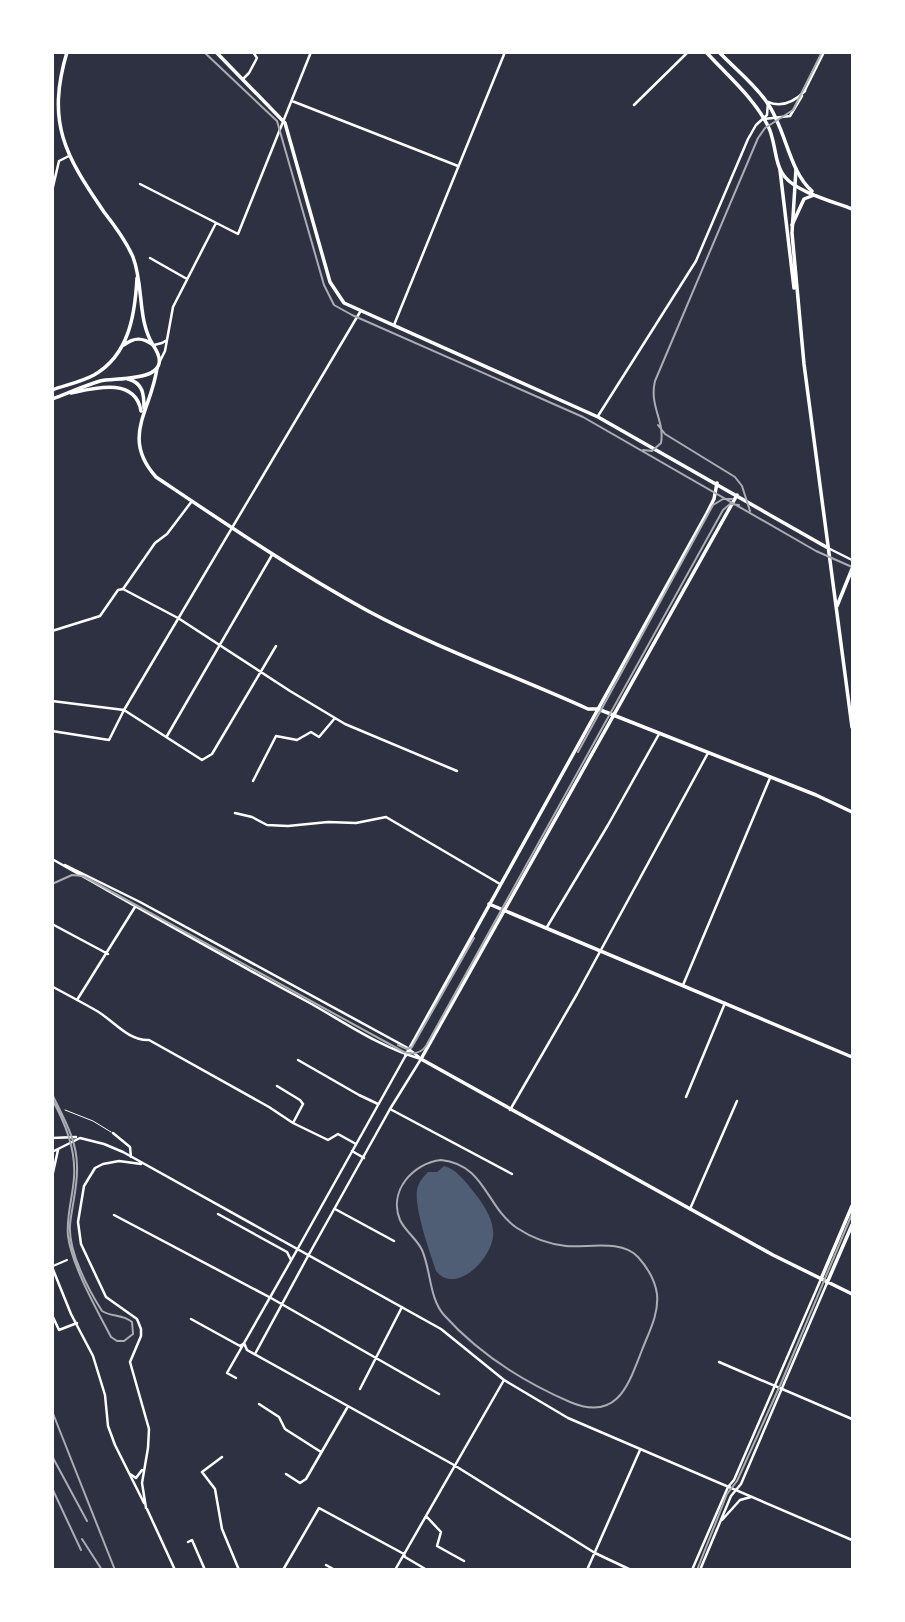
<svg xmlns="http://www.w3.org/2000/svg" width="905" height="1622" viewBox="0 0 905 1622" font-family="'Alegreya Sans',sans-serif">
<rect width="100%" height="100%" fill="#2d3142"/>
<path fill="#4f5d75" d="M444,1166C456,1169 465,1181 473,1191C481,1201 492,1216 493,1230C497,1254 457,1297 436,1271C430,1253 414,1208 417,1190C418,1183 423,1177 428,1172H437Z"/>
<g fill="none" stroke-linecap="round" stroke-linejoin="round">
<path stroke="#fff" stroke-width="1" d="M65,1110L93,1121L111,1132"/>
<path stroke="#fff" stroke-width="2" d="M53,1266L67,1260"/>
<path stroke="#fff" stroke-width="2.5" d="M243,79L249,73L257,58L253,52
M292,101L458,166
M634,105L688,52
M140,184L238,234L311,52
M52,191L59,161L69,156
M150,258L187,279
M154,345L162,343L167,340
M160,361L165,351L173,307L216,223
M123,589L178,618L290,691L345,724L457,771
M52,631L100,616L118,590L123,589L155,543L167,534L192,501
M52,731L109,740L124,710L202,760L212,754L276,646
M167,736L272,555
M253,781L276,736L297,740L311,732L319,737L335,718
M235,813L252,817L267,825L288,826L328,822L356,823L386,817L500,884
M52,924L108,954
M547,927L608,825L659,734
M683,985L770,778
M53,987C68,995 83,1003 97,1011C114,1021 128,1041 149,1040L269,1107L293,1123L328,1140L338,1134L356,1144
M77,1000L135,907
M298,1060L359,1095L378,1104
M277,1086L300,1100L303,1104L293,1123
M686,1097L725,1003
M390,1109L512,1174
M510,1110L577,994L708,753
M113,1133L130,1147L131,1157
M335,1209L394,1241
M690,1209L737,1101
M218,1214L287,1252L291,1260
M114,1215L271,1298L439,1394
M52,1315L59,1330L77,1323
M191,1319L240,1346L243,1344
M244,1343L247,1350L454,1465L595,1553L631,1570
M255,1354L308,1256
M719,1362L852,1419
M236,1378L227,1373L297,1250
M360,1389L402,1307
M259,1404L279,1417L285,1429L321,1452
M222,1457L202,1472L215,1489L222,1529L239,1570
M286,1474L300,1483L306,1479L347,1408
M426,1516L441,1532L437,1546L464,1561
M188,1542L192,1540L205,1570
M326,1565L335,1570
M283,1570L319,1508L404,1554L405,1557L427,1570
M395,1570L504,1380
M587,1570L640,1450"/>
<path stroke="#fff" stroke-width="2.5" d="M805,90L824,52
M764,119L790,116L802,96
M394,325L505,52
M598,416L696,261L748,139L756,125L767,115L768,102C782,108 795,101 805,91
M828,548L852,560
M52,701L124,710L360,312
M52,859C137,907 222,956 308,1002C344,1022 381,1048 421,1059
M65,865L140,902L406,1047L419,1057
M52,1138L76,1137
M352,1151L364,1158
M52,1152L80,1138L104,1144L123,1152L441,1329L504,1380L568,1418L852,1540
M141,1164L119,1161L103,1164L95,1168L84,1186L78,1222L81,1244L106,1297L137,1319L141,1329V1336L130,1362L149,1429L148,1448L142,1483L146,1508
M52,1177L58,1150
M297,1250L406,1055
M308,1256L390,1109L421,1059
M52,1267L71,1314L93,1356L105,1395L108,1426L115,1445L144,1503
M130,1474L136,1478L142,1470
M147,1509L175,1570
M722,1520L740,1500L751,1497
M692,1570L728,1487L734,1480L821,1279
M700,1570L731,1496L741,1484L827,1283"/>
<path stroke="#fff" stroke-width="3.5" d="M216,52L285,123L330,282L344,303L598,417L828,548
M796,169L792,233L804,364L852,727
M780,170L794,288
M157,368C152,409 120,437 156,477C226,524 295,571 368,611C439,649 515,676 588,709H598L816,795L852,812
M128,379C143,383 144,394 144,408
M71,393C95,388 135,377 141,411
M737,495L421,1059L773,1255L852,1294
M837,606L852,569
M489,904L852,1057
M406,1055L707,513L714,499L717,483
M821,1279L852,1206
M827,1283L852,1225"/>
<path stroke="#fff" stroke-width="3.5" d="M67,52C46,123 65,155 104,212C115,226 126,241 133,257C144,286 137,319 153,345
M706,52C728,76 754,98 768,126C776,141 774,165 785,177C797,192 834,202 852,209
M719,52C735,69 756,85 768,104C786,130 789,171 812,191
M792,225L804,199L814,195
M52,390C66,385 81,382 94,375C129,355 135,315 137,278
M52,399C68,393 84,386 100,381C118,377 179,383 153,345C143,337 134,337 124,345"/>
<path stroke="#abadb3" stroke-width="2" d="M204,52L277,121L324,285L334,305L352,315L583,417L816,551L852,567
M658,425L665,434L735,477L742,486L750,511
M643,450L652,451L661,443C665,421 649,406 655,381L758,138L765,128L793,110L822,52
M578,752L713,505L723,499H732
M52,884L72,875L83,876L404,1052C413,1055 420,1054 426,1046L723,510L730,504L739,505
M398,1045L407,1049L412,1047L474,938
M52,1094C63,1117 77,1140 77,1166C78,1185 72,1205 70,1225C68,1251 88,1289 102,1311C111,1317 123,1314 132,1322L133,1334L124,1341H117L111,1337C97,1310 72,1266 68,1236C66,1217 73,1196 74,1177C76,1149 65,1123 52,1099
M697,1570L727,1494L737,1481L782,1381L852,1214"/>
<path stroke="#abadb3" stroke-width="2" d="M441,1160C486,1165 485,1206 517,1228C532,1238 548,1244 566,1246C588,1248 621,1239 638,1257C647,1267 655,1280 657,1294C659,1314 649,1332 642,1350C628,1386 617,1422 570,1402C524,1382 478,1353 444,1315C429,1298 431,1270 422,1250C417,1239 405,1231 400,1220C388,1191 413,1163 441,1160Z
M52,1411L115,1570
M52,1456L87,1521
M52,1488L81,1550
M82,1539L102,1570"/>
</g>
<rect width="905" height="1622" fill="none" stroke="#ffffff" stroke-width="108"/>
</svg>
